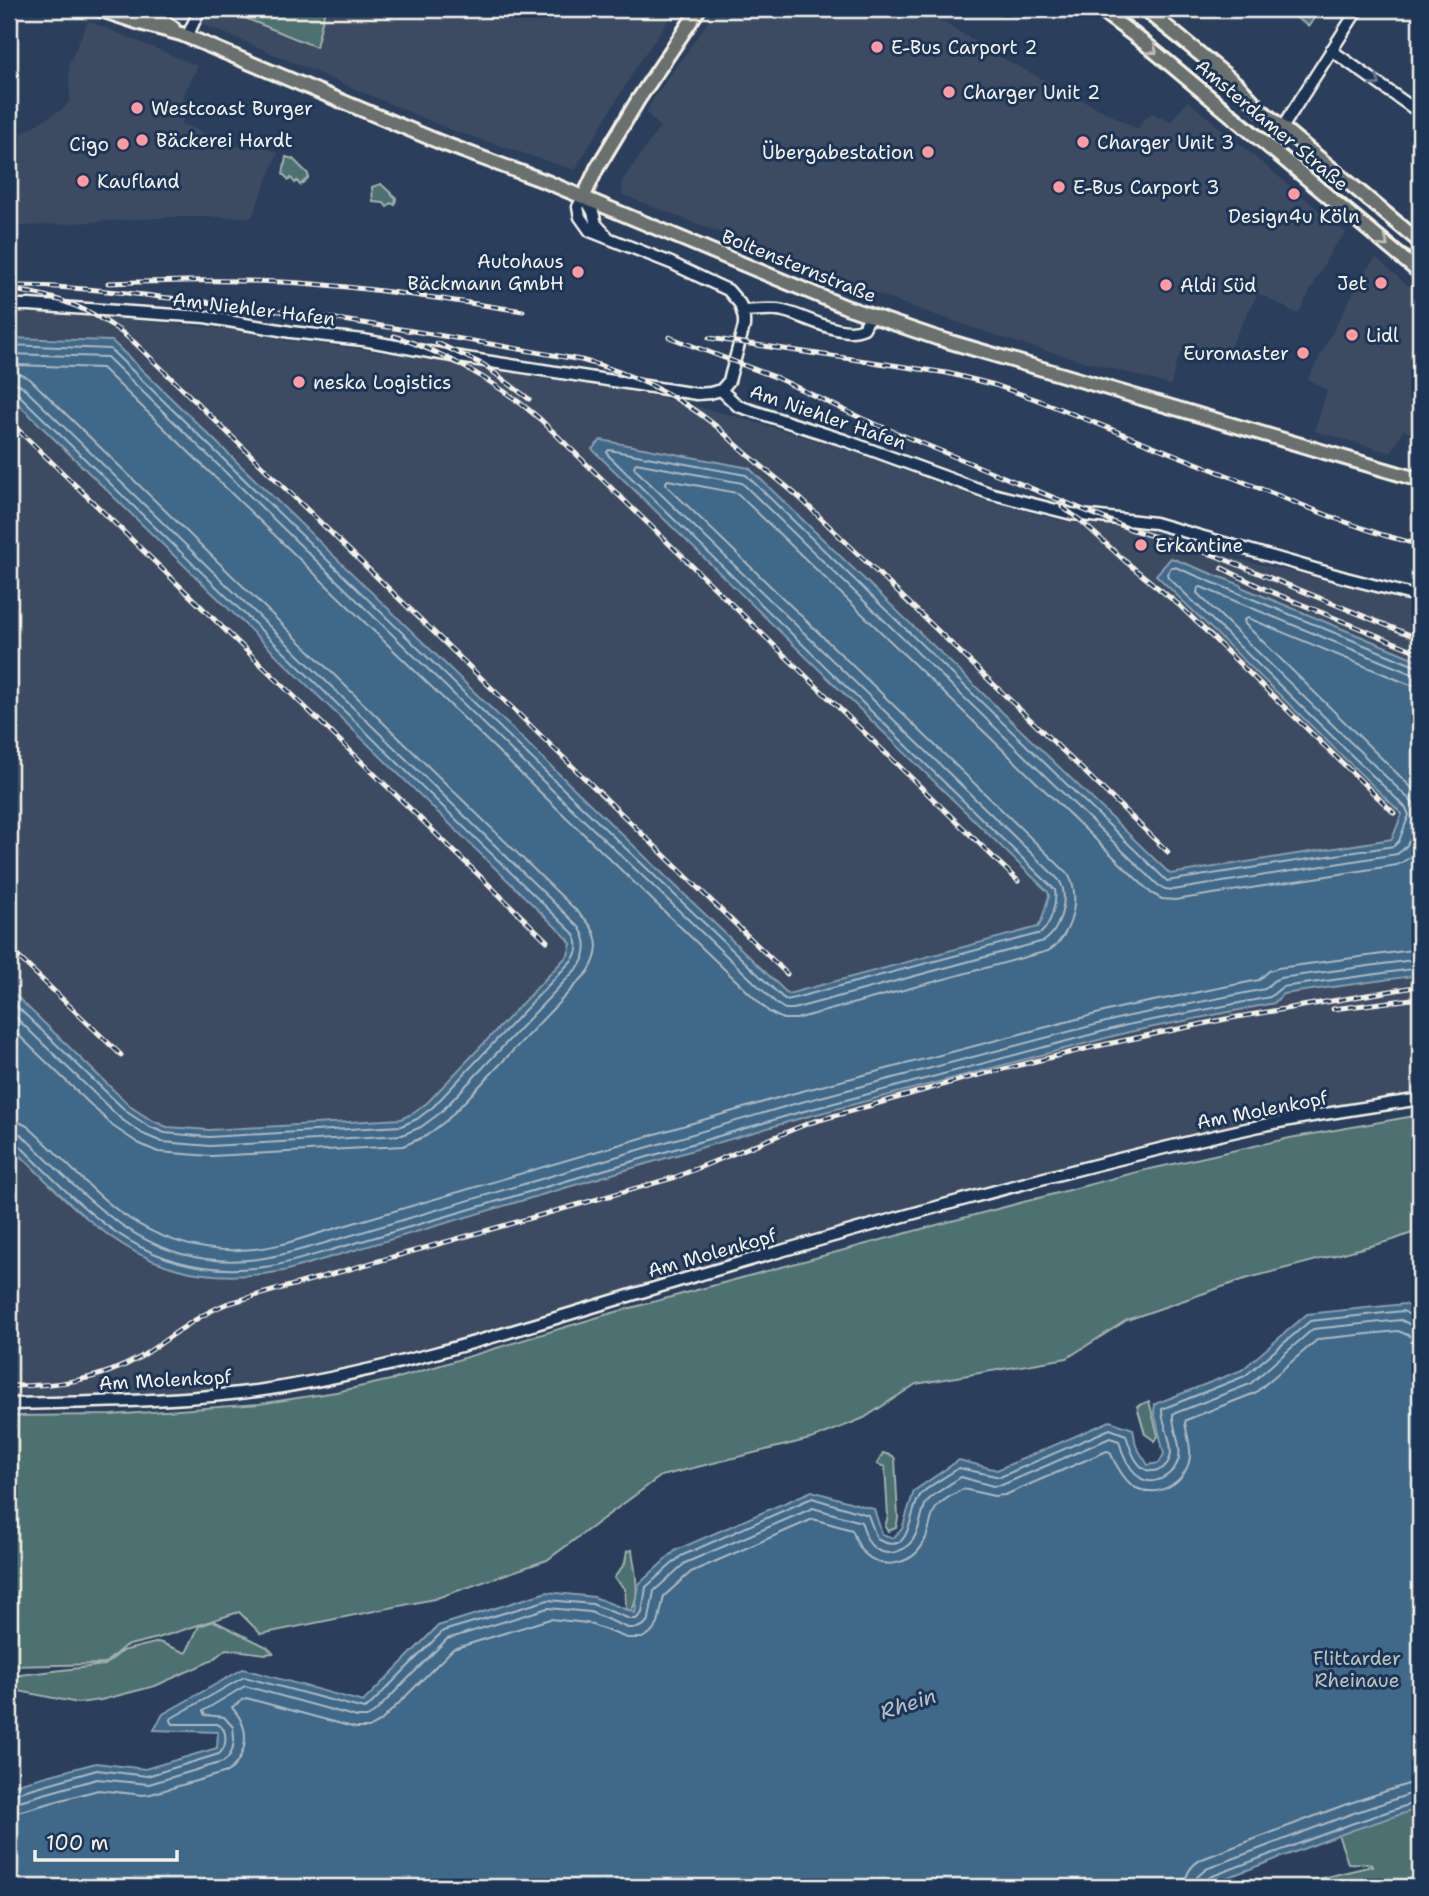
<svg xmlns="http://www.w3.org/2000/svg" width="1429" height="1896" viewBox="0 0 1429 1896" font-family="'Shantell Sans',sans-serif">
<rect width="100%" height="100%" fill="#2b3f5c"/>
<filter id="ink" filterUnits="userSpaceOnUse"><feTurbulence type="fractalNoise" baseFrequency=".0143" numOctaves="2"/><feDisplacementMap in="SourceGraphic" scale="14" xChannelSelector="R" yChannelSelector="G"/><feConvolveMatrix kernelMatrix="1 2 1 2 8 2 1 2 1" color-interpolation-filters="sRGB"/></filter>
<g filter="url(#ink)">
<path fill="#3c4b62" d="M168,9H676L639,62L575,170L449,129Z
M717,9H922L1002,58L1138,129L1143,121L1152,113L1170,122L1188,101L1346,233L1332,249L1298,314L1258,293L1222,362L1185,345L1176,363L1171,385L1015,342L901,303L623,195L621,183L660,127L646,112L654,98Z
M88,21L198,66L182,98L190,102L181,124L247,149L252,141L278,153L252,217H173L9,227V139H12L64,108L70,101L69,64Z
M1376,258L1420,296V436L1403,430L1391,453L1315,431L1327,390L1308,379L1363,274Z
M9,313L86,315L243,331L288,341L360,349L655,396L734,416L842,448L987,501L1068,522L1146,529L1230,557L1420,602V661L1241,587L1214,632L1402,814L1393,839L1170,874L856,570L593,449L691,546L1048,892L1049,896L1041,922L1038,927L788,994L559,774L112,341L9,338Z
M9,395L568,939L571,944L568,955L428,1103L414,1113L401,1119L209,1130L167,1127L151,1120L131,1107L9,989Z
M1420,975V1095L1301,1114L613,1296L381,1362L234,1390L105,1397H9V1144L89,1221L118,1243L146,1259L237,1276L259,1275L284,1271L330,1258L798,1119L1129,1032L1274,1003L1283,994Z"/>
<path fill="#4d6f70" stroke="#a0b0ac" stroke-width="2" d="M223,9H325L316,47Z
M1293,9H1320L1309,26L1290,14Z
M286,157L293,159L308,174V178L300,185L297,181L295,183L291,178L289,180L283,174Z
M381,184L396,198L395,205L391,203L387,207L384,203L373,202L372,187Z
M1420,1115V1230L1393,1240L1245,1279L1127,1320L1067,1358L916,1384L864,1418L814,1438L661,1476L547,1560L434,1599L261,1634L239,1612L158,1638L125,1646L104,1664L9,1666V1416L111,1415L259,1404L336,1392L395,1379L605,1315L929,1227L1137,1172L1290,1138Z
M1149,1401L1158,1436L1155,1441L1145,1434L1137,1406Z
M883,1453L893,1456L895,1459L898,1518L896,1528L888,1531L885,1527L888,1516L885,1467L877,1464Z
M632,1550C634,1568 642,1596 631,1611L626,1609L625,1589L614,1578L625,1563L627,1551Z
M1420,1585V1887H1284L1372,1866L1371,1864L1348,1863L1334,1823Z
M214,1621L267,1647L273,1653L266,1654L226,1649L211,1661L155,1686L101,1700L78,1703L9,1689V1683L20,1675L105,1665L122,1651L159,1642L186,1653L199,1626Z"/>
<path fill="#416788" stroke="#899eae" stroke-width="2" d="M9,338L112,341L559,774L788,994L1038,927L1041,922L1049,896L1048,892L592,449L601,440L749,468L1170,874L1392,839L1402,814L1156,575L1171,558L1241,585V587L1420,661V975L1283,994L1274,1003L1129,1032L798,1119L284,1271C150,1294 97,1231 9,1144V989L131,1107L151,1120L167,1127L209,1130L401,1119L414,1113L428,1102L568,955L571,944L568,939L9,395Z
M1405,1304L1419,1312L1420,1808L1353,1830L1202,1887H9V1786L96,1763L145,1769L217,1748L218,1732L154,1730L163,1714L243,1669L363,1702L438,1626L547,1592L594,1597L635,1613L639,1584L676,1550L812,1491L874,1509L882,1534L893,1538L902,1529L914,1491L959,1460L997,1470L1110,1421L1133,1429L1136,1446L1148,1465L1159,1463L1164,1454L1154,1411L1155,1404L1242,1370L1307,1314Z"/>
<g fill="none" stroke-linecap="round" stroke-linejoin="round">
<path stroke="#acbac2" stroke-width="2" d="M9,345L110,349L554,780L783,998L787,1000L1041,933C1051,924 1057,903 1055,890L608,455L607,452L609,450L746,475L1167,881L1394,846L1399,841L1409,815L1406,808L1168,577L1167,574L1171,567H1175L1415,666H1420
M9,354L107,357L548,786L777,1004L785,1009H793L1044,941C1060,931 1070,896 1059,880L635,469L634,466L636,463L742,483L1158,885L1165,889L1173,890L1397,854C1411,847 1422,817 1413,803L1197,593L1198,588L1201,587L1412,674L1420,675
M9,382L16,383L23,387L579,927C588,940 588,952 580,965L440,1113L421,1127L402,1135L210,1146L162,1142L143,1134L121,1119L9,1011
M9,391L17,393L573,933C579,942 579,950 573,959L433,1107L417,1119L401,1126L209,1137L165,1133L148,1126L127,1112L9,999
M1420,686L1408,684L1248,618L1244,620L1245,624L1420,796
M9,1026L114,1127L138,1143L158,1152L211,1156L403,1146L426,1136L447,1120L588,972C600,954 600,936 586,920L30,379L14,371L13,367L16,365L102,368L541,793L769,1012L783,1019H796L1048,951C1071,938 1083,895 1067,873L667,486L666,482L668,480L737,493L1151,893L1162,899L1175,900L1397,865L1411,857L1420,840
M9,1120L17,1121L27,1126C54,1149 78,1177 105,1200C147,1237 199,1255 254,1249C278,1247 300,1239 323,1232L791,1094L1123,1007L1259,980L1269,971L1278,968L1420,949
M9,1131L16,1132L22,1135C92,1203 150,1273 258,1259C281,1256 303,1249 325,1243L794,1104L1125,1017L1265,989L1273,981L1280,978L1420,959
M9,1140L16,1142C88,1213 145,1279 255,1268C280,1266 304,1258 328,1251L797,1113L1127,1025L1270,997L1282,987L1420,968
M9,1793H16L97,1770L147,1776L219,1754C227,1747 229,1729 217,1724H173L170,1719L244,1677L364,1709L368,1707L443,1631L548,1600L592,1604L630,1619H636L642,1613L646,1587L681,1556L812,1498L868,1515L877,1539C915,1560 907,1508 922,1493C933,1483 947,1476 959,1468L1000,1477L1110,1429L1126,1435C1130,1448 1137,1473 1154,1471C1157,1470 1162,1470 1164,1467C1181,1452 1161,1426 1162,1409L1245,1376L1310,1321L1403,1311L1415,1318H1420
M9,1802L19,1801L97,1779L149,1784L223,1762C234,1755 235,1740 233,1727L224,1717L205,1715L203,1711L245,1686L357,1717H367L374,1713L447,1639L548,1608L590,1612L628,1628H637L644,1625L649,1619L654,1591L685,1563L813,1508L861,1522C865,1529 865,1540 872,1546C887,1560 909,1551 916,1534C921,1524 921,1513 926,1503C931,1495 952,1483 961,1477L993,1486L1002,1485L1110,1438L1119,1441C1122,1453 1128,1466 1137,1475C1151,1490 1176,1475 1179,1457C1182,1443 1172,1428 1173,1414L1250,1384L1313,1329L1401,1320L1413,1326L1420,1327
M9,1812L21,1811L98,1790L143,1795L151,1794L227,1772C243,1762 250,1738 241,1721C239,1715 234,1711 232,1707L246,1698L356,1728H369L381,1721L453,1649L550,1619L587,1623L627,1638H642L652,1632L658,1624L664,1596L691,1572L813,1519L852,1530C856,1538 858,1548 865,1554C885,1572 915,1563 925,1540C930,1530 930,1517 936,1508C941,1500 955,1494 963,1489L994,1496L1005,1495L1107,1451L1110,1452C1115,1464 1125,1482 1136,1488C1159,1499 1188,1481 1190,1456C1191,1446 1187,1434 1185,1423L1186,1420L1255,1393L1318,1339L1398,1331L1410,1336L1420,1338
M1185,1887C1185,1874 1191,1865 1202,1859L1344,1805L1411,1783L1420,1782
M1195,1887L1197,1877L1206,1869L1348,1815L1413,1793H1420
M1204,1887L1205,1881L1210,1877L1351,1824L1420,1801"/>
<defs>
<path id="minor" d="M9,13L13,9
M187,37L200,9
M1331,50L1420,113
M1282,128L1358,9
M584,196L593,212L596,224L607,236
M9,305H29L205,317L291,332L363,340L440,354L697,394L710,393L721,390L729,381L744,326V319L740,304L728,290L717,285L671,263L590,231L580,217L578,207L584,196
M743,311C756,311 771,308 783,311C807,316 841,339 864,328L870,316
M721,390L738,406L844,440L989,493L1072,514L1155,523L1346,578L1420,597
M9,1404C96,1402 184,1402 270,1389C409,1367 544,1321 678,1281C869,1225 1061,1170 1255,1127C1310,1115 1365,1108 1420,1099"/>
<path id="major" d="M98,9L140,23L181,34L442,143L547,182L618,212L846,307L937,338L1420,480
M134,9L166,23L173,28
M1099,9L1147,45L1420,273
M1145,9L1239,86L1261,110L1420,242
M584,196L597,168L638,100L699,9"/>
</defs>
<use href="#minor" stroke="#f4f1e8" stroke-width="15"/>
<use href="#major" stroke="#f4f1e8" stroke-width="18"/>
<use href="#minor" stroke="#1d3557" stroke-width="10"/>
<use href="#major" stroke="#6b706d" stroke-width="12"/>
<path stroke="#f4f1e8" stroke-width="2" d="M1116,9L1420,261
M1148,23L1187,53L1216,79"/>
<defs>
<path id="rail" d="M108,283C172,281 236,279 300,283C375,288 449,300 523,311
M19,286C72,286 125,293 178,299C313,313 447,336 581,360C631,373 676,394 716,426C729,437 740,449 753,459C769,473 787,486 803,501L1168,852
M9,290C56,294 99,312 135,343L787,974
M394,336C446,353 500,384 541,420L1018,881
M669,337L775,377L863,419L1130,529L1214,555L1420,639
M709,338L947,373L995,385L1035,399L1337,519L1383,535L1420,545
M437,343L484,365L529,399
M9,421L547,941
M1062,507L1080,520L1125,561L1179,605L1394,813
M1222,568L1267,590L1420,653
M9,948L121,1055
M1333,1009L1420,998
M9,1386C55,1386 98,1381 139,1358C169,1339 192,1318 226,1304L676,1177L809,1123L963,1079L1093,1047L1226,1019L1420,986"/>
</defs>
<use href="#rail" stroke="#f4f1e8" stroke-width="5"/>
<use href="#rail" stroke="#1d3557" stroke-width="2.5" stroke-dasharray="8" stroke-linecap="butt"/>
</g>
<defs><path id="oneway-chevron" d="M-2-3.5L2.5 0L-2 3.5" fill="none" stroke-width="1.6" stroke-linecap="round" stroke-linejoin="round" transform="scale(1.75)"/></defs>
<g stroke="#bdbdb7">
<use href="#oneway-chevron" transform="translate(1153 50) rotate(39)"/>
<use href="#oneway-chevron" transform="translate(1384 243) rotate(40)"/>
</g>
<use stroke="#68778a" href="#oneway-chevron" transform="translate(1376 82) rotate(35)"/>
</g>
<g fill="#ff9aa2" stroke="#1d3557" stroke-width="2.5">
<circle cx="877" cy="47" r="7"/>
<circle cx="949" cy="92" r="7"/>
<circle cx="137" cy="108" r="7"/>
<circle cx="142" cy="140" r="7"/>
<circle cx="1083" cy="142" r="7"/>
<circle cx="123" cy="144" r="7"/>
<circle cx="928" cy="152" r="7"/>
<circle cx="83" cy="181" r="7"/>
<circle cx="1059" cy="187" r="7"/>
<circle cx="1294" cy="194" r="7"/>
<circle cx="578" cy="272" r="7"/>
<circle cx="1381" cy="283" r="7"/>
<circle cx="1166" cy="285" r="7"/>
<circle cx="1352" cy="335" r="7"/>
<circle cx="1303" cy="353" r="7"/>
<circle cx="299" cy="382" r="7"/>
<circle cx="1141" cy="545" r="7"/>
</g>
<g text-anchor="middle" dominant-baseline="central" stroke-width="6" stroke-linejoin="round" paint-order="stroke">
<g font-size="19" fill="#f4f1e8" stroke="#1d3557" text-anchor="start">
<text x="891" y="47">E-Bus Carport 2</text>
<text x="963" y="92">Charger Unit 2</text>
<text x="151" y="108">Westcoast Burger</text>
<text x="156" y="140">Bäckerei Hardt</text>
<text x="1097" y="142">Charger Unit 3</text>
<text x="109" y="144" text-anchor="end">Cigo</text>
<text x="914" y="152" text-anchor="end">Übergabestation</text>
<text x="97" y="181">Kaufland</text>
<text x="1073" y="187">E-Bus Carport 3</text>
<text x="1294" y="216" text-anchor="middle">Design4u Köln</text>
<text x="564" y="261" text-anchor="end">Autohaus<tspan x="564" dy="22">Bäckmann GmbH</tspan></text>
<text x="1367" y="283" text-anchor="end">Jet</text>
<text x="1180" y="285">Aldi Süd</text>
<text x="1366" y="335">Lidl</text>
<text x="1289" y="353" text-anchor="end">Euromaster</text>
<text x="313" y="382">neska Logistics</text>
<text x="1155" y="545">Erkantine</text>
</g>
<g font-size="19" fill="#f4f1e8" stroke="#1d3557">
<text transform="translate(1272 125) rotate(40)">Amsterdamer Straße</text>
<text transform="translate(799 266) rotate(22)">Boltensternstraße</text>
<text transform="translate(254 309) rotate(7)">Am Niehler Hafen</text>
<text transform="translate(828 417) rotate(19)">Am Niehler Hafen</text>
<text transform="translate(1262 1110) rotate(-11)">Am Molenkopf</text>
<text transform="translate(712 1253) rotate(-16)">Am Molenkopf</text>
<text transform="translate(165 1380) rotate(-3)">Am Molenkopf</text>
</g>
<g font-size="19" fill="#bac4be" stroke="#1d3557">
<text x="1357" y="1658">Flittarder<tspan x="1357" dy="22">Rheinaue</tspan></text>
</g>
<g font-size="21" font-style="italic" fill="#b5c1c6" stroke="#1d3557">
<text transform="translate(908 1704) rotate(-18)">Rhein</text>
</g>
</g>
<rect width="1429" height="1896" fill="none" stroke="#1d3557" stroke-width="35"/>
<rect x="18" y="18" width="1394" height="1861" fill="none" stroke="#f4f1e8" stroke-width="2.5" filter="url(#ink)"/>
<path d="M35 1850v10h142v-10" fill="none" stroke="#f4f1e8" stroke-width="3.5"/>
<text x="46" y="1850" font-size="21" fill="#f4f1e8" stroke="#1d3557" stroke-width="5" paint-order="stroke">100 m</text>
</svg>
